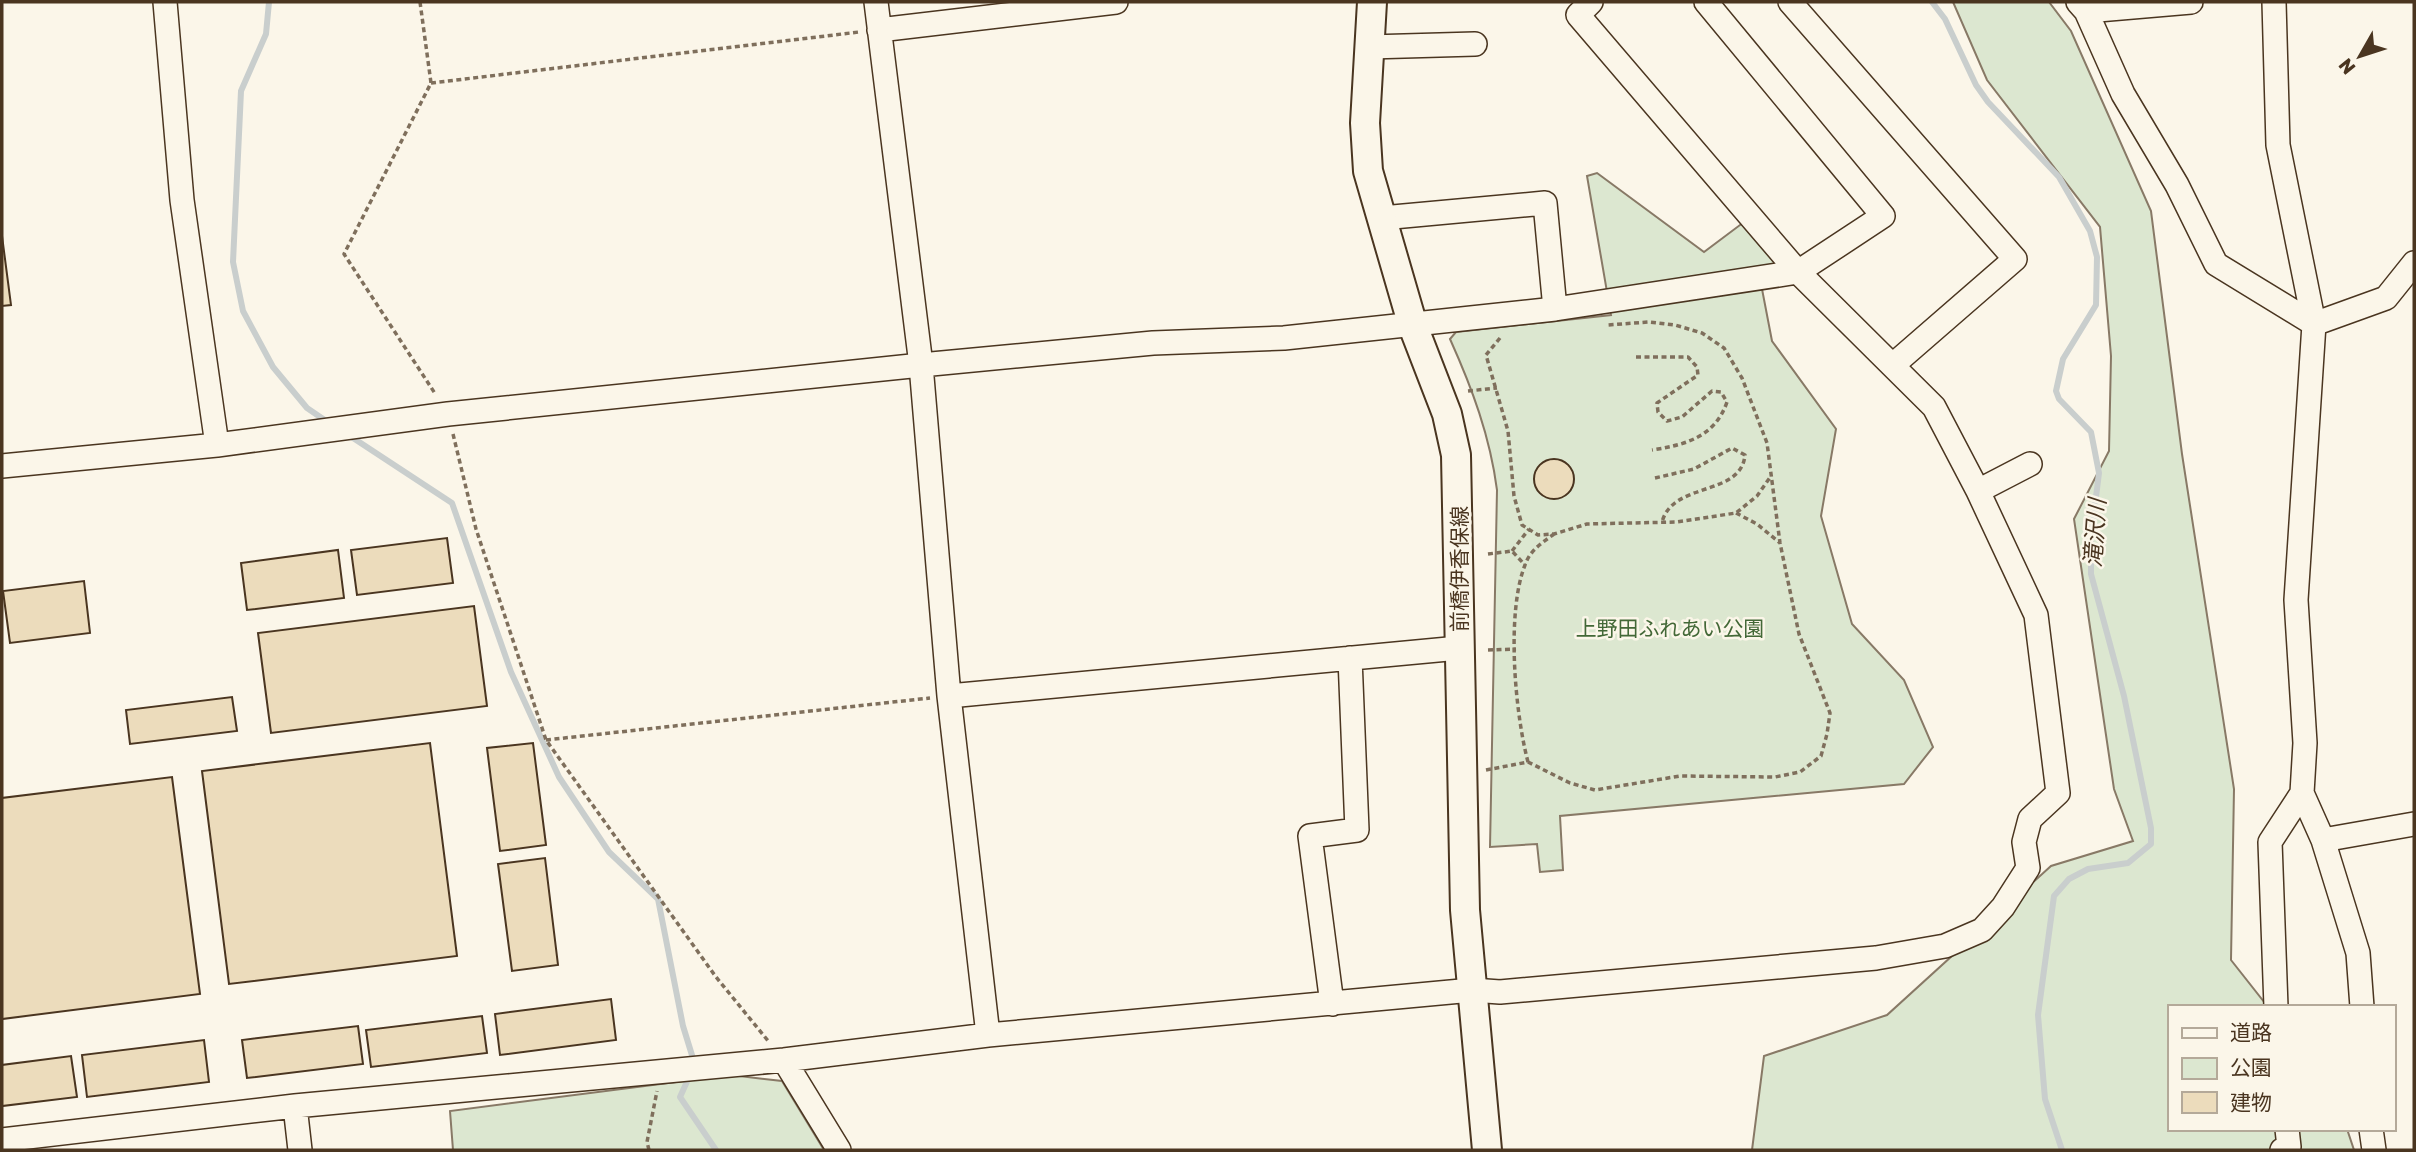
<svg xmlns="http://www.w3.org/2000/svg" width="2416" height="1152" viewBox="0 0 2416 1152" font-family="Rubik,'Noto Sans JP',sans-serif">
<rect width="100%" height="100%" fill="#fbf6e9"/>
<path fill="#dce7d0" stroke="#887966" stroke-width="2" d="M1953,2H2049L2071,31L2151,211L2182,454L2234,789L2231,960L2268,1007H2169V1129H2347L2354,1150H1752L1764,1056L1887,1015L2051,866L2133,841L2114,789L2074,519L2109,451L2111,356L2100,227L1987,80Z
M1597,173L1704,252L1744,222L1782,266L1762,289L1772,341L1836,429L1821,516L1852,624L1904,680L1933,747L1904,784L1560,816L1563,870L1540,872L1537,844L1490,847L1497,490C1490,436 1472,388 1450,339L1456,332L1611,315L1587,176Z
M731,1075L782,1081L824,1150H453L450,1111Z"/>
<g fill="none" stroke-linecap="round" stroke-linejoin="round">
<path stroke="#c9cecd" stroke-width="6" d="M269,2L266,34L241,91L233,262L243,311L273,367L307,408L329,423
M1932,2L1945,19L1976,85L1988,102L2059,177L2090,231L2097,257L2096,305L2063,359L2056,391L2059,399L2091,432L2099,473L2091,537V574L2124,696L2151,828V844L2128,863L2088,869L2069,879L2054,896L2038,1015L2045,1099L2062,1150
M347,434L452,503L511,672L559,777L609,852L658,899L683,1026L695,1065
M690,1075L680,1097L716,1150"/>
</g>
<path fill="#ecdcbc" stroke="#4a3520" stroke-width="2" d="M2,236L11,305L2,306Z
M1534 479a20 20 0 1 1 40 0a20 20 0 1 1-40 0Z
M447,538L453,583L357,595L351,550Z
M338,550L344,598L247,610L241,563Z
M84,581L90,633L10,643L3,591Z
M474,606L487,706L271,733L258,633Z
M232,697L237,731L130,744L126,710Z
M430,743L457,956L229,984L202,771Z
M533,743L546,845L500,851L487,748Z
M172,777L200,994L2,1019V798Z
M545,858L558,965L512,971L498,864Z
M611,999L616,1040L500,1055L495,1014Z
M482,1016L487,1053L371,1067L366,1030Z
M358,1026L363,1064L247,1078L242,1040Z
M204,1040L209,1082L87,1097L82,1055Z
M71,1056L77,1097L2,1106V1065Z"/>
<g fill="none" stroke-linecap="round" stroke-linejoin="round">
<defs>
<path id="minor" d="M165,2L182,200L217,445
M876,2L921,365L949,696L988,1035
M1790,2L2015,259L1893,365
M2078,2L2086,11L2123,94L2177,185L2216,264L2314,324
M2274,2L2278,145L2314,324L2296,600L2305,743L2302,793L2323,840L2358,953L2362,1007
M2086,11L2191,2
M879,30L1116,2
M1369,47L1475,44
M1382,218L1545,203L1555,309
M2314,324L2386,298L2414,263
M2,466L217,445L448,414L921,365L1153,343L1284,338L1555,309L1798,272L1883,216L1706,2
M1978,491L2030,464
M949,696L1459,648
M2323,840L2414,824
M1332,1004L1310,836L1357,830L1350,658
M2276,1007L2270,842L2302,793
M784,1060L839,1150
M295,1106L300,1150
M2371,1129L2374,1150
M2,1140L295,1106L784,1060L988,1035L1472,990L1500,992L1876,958L1945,946L1982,930L2003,907L2028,868L2024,842L2030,819L2058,793L2036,615L1978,491L1934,407L1798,272L1578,15L1591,2
M2282,1150L2289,1147L2287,1129"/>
<path id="major" d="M1372,2L1365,123L1368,171L1413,326L1447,414L1456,455L1465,910L1487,1150"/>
</defs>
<use href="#minor" stroke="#4a3520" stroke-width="26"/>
<use href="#major" stroke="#4a3520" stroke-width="32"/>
<path stroke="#7f6f5c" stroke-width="3.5" stroke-dasharray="5 3.5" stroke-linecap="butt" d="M420,2L431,83L344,254L436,395
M431,83L859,32
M1500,338L1486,355L1508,431L1514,496L1522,525L1538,535L1554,534L1587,524L1676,522L1736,513L1757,496L1771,476
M1636,357H1688L1697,367L1698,375L1657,403L1658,412L1667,421L1682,417L1712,391L1721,392L1727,402C1715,437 1685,445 1652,450
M1468,391L1497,388
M453,434L476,529L546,740L716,977L769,1042
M1655,478L1694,469L1732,448L1745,455C1741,497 1673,481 1662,522
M1736,513L1757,524L1780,543
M1512,551L1529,529
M1488,554L1512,551L1525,565
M1488,650L1516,649
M546,740L930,698
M1528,762C1515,713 1506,613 1525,565C1530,550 1542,543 1554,534
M1486,770L1528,762L1570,783L1595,790L1680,776L1775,777L1800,772L1821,756L1827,734L1830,713L1799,634L1780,543L1767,443L1742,378L1724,348L1702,333L1675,325L1649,322L1608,325
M649,1150L647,1142L657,1091"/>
<use href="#minor" stroke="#fbf6e9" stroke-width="23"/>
<use href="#major" stroke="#fbf6e9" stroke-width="28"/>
</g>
<g text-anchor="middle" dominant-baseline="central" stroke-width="5" stroke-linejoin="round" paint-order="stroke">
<g font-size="21" fill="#4a3520" stroke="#fbf6e9">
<text transform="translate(1459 569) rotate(-90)">前橋伊香保線</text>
</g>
<g font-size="21" fill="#436837" stroke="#fbf6e9">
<text x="1670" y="628">上野田ふれあい公園</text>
</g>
<g font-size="23" font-style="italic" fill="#4a3520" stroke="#fbf6e9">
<text transform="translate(2095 533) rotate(-86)">滝沢川</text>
</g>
</g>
<rect width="2416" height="1152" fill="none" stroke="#4a3520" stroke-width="7"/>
<rect x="2168" y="1005" width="228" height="126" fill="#fbf6e9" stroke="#b4a999" stroke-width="2"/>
<rect x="2182" y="1028" width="35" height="10" fill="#fbf6e9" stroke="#b4a999" stroke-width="2"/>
<text x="2230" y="1040" font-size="21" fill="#4a3520">道路</text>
<rect x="2182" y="1058" width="35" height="21" fill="#dce7d0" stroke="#b4a999" stroke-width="2"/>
<text x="2230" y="1075" font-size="21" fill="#4a3520">公園</text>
<rect x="2182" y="1092" width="35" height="21" fill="#ecdcbc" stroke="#b4a999" stroke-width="2"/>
<text x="2230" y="1110" font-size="21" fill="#4a3520">建物</text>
<g transform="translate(2360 56) rotate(231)" stroke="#fbf6e9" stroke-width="5" paint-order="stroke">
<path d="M0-5L12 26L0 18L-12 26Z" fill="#4a3520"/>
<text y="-10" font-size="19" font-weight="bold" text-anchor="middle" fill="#4a3520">N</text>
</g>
</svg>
